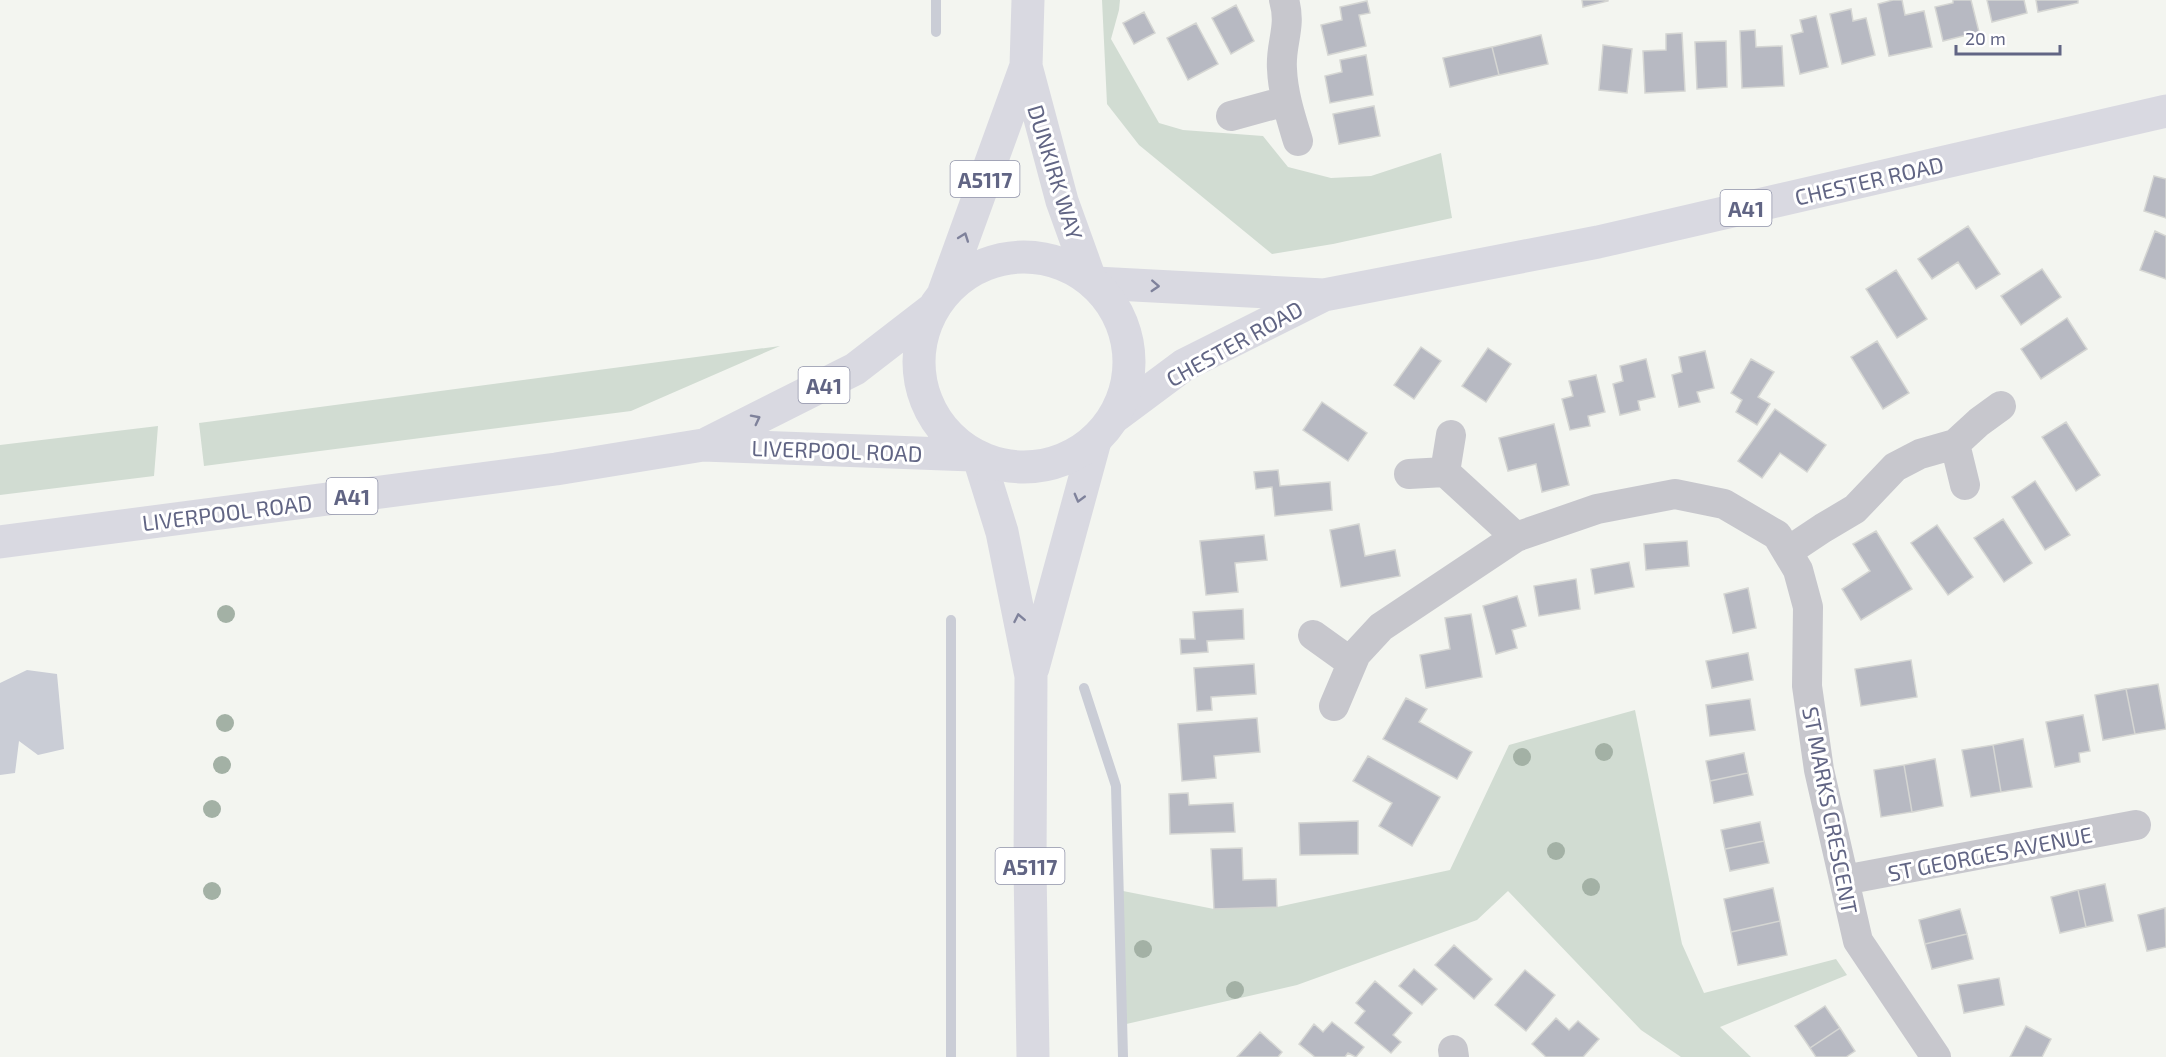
<svg xmlns="http://www.w3.org/2000/svg" width="2166" height="1057" viewBox="0 0 2166 1057" font-family="'Exo 2',sans-serif">
<rect width="100%" height="100%" fill="#f3f5f0"/>
<path fill="#d1dcd2" d="M1102,0H1120L1119,10L1111,39L1159,123L1183,130L1263,136L1288,167L1331,178L1371,176L1441,153L1452,218L1333,244L1272,254L1139,145L1107,104Z
M780,346L631,411L204,466L199,423Z
M158,426L154,476L0,495V445Z
M1635,710L1682,944L1704,993L1836,959L1847,975L1720,1027L1751,1057H1681L1641,1030L1508,891L1477,920L1297,985L1122,1025L1118,890L1214,909L1277,907L1450,870L1509,745Z"/>
<path fill="#cacdd6" d="M27,670L57,674L64,749L38,755L19,741L15,773L0,775V683Z"/>
<g fill="none" stroke-linecap="round" stroke-linejoin="round">
<path stroke="#cacdd6" stroke-width="10" d="M936,32V0
M951,620V1057
M1084,688L1116,786L1123,1057"/>
</g>
<path fill="#b7b9c2" stroke="#d5d6d3" stroke-width="1.5" d="M1582,0H1608V1L1583,7Z
M1893,0H1902L1905,15L1924,11L1932,47L1889,56L1878,4Z
M1953,0H1971L1979,32L1943,41L1935,7L1953,3Z
M1987,0H2024L2027,13L1992,22Z
M2036,0H2078V3L2038,12Z
M1367,1L1370,13L1359,15L1366,46L1328,55L1321,25L1342,20L1340,7Z
M1236,5L1254,41L1231,54L1212,18Z
M1851,9L1853,21L1866,18L1875,55L1842,64L1830,14Z
M1144,12L1155,33L1134,44L1123,23Z
M1816,16L1828,67L1800,74L1791,35L1803,32L1800,20Z
M1196,23L1218,64L1188,80L1167,38Z
M1755,30L1756,47L1782,46L1784,86L1742,88L1740,31Z
M1682,33L1685,91L1645,93L1643,51L1666,50V34Z
M1541,35L1548,64L1499,75L1492,47Z
M1726,41L1727,87L1697,89L1695,42Z
M1603,45L1632,49L1627,93L1599,90Z
M1492,47L1499,75L1450,87L1443,58Z
M1366,55L1373,95L1330,103L1325,76L1342,72L1340,60Z
M1374,106L1380,136L1339,144L1333,114Z
M2154,176L2166,179V218L2144,211Z
M1968,226L2000,274L1976,289L1958,262L1932,279L1918,259Z
M2155,231L2166,236V279L2140,270Z
M2042,269L2061,297L2021,325L2001,296Z
M1896,270L1927,319L1897,338L1866,289Z
M2067,318L2087,349L2041,379L2021,349Z
M1877,341L1909,393L1883,409L1851,357Z
M1421,347L1441,361L1414,399L1394,385Z
M1488,348L1511,364L1486,402L1462,386Z
M1705,351L1714,388L1697,392L1700,402L1679,407L1672,375L1682,372L1679,357Z
M1646,359L1655,397L1638,401L1640,410L1620,415L1613,384L1623,381L1620,366Z
M1751,359L1774,372L1758,397L1770,404L1757,425L1736,412L1742,400L1731,393Z
M1596,375L1605,412L1588,416L1590,426L1570,430L1562,399L1573,396L1569,381Z
M1322,402L1367,433L1348,461L1303,430Z
M1775,409L1826,445L1807,472L1780,453L1762,478L1738,461Z
M2066,422L2100,475L2076,491L2042,437Z
M1554,424L1569,485L1542,492L1536,464L1508,471L1499,438Z
M1278,470L1280,486L1330,482L1332,510L1275,516L1272,487L1256,489L1254,472Z
M2035,481L2070,535L2045,550L2012,497Z
M2003,519L2032,563L2004,582L1974,538Z
M1359,524L1365,556L1395,550L1400,576L1341,587L1330,530Z
M1937,525L1973,577L1948,595L1911,543Z
M1876,531L1912,589L1861,620L1842,589L1870,571L1853,544Z
M1264,535L1267,560L1235,563L1238,592L1206,595L1200,541Z
M1687,541L1689,566L1646,570L1644,544Z
M1629,562L1634,587L1595,594L1591,569Z
M1576,579L1580,609L1539,616L1534,586Z
M1748,588L1756,628L1733,633L1724,594Z
M1517,596L1526,626L1512,630L1517,648L1496,654L1483,606Z
M1243,609L1244,639L1207,641L1208,652L1181,654L1180,639H1195L1193,612Z
M1471,614L1482,677L1426,688L1420,655L1450,649L1445,618Z
M1748,653L1753,680L1712,688L1706,661Z
M1911,660L1917,697L1861,706L1855,669Z
M1254,664L1256,694L1211,697L1212,710L1197,711L1194,668Z
M2158,684L2166,729L2135,734L2126,689Z
M2126,689L2135,734L2103,740L2095,695Z
M1406,698L1427,709L1419,722L1472,752L1457,779L1383,739Z
M1750,699L1755,730L1710,736L1706,705Z
M2083,715L2090,751L2079,753L2080,762L2055,767L2046,722Z
M1257,718L1260,752L1214,756L1216,778L1182,781L1178,724Z
M2023,739L2032,787L2001,792L1993,745Z
M1993,745L2001,792L1971,797L1962,750Z
M1744,753L1748,773L1710,781L1706,761Z
M1368,756L1440,797L1412,846L1379,826L1392,803L1353,781Z
M1935,759L1943,806L1912,812L1904,765Z
M1904,765L1912,812L1881,817L1874,770Z
M1748,773L1753,795L1714,803L1710,781Z
M1188,793L1189,805L1233,803L1235,832L1170,834L1169,794Z
M1358,821V854L1300,855L1299,823Z
M1760,822L1764,841L1725,849L1721,830Z
M1764,841L1769,863L1730,871L1725,849Z
M1242,848L1243,880L1276,879L1277,907L1214,909L1211,849Z
M2105,884L2113,921L2086,927L2078,890Z
M1773,888L1780,921L1731,932L1724,899Z
M2078,890L2086,927L2060,933L2051,897Z
M2165,908L2166,947L2147,951L2138,915Z
M1960,909L1967,934L1925,944L1919,920Z
M1780,921L1787,955L1738,965L1731,932Z
M1967,934L1973,959L1932,969L1925,944Z
M1454,945L1492,979L1474,999L1435,965Z
M1414,969L1437,989L1422,1005L1399,986Z
M1525,970L1555,995L1526,1031L1495,1005Z
M1999,978L2004,1005L1964,1013L1958,985Z
M1375,981L1412,1013L1393,1035L1401,1042L1391,1053L1355,1023L1365,1011L1356,1003Z
M1825,1006L1840,1028L1810,1048L1795,1026Z
M1556,1018L1569,1030L1578,1021L1599,1039L1583,1057H1546L1532,1044Z
M1332,1022L1364,1047L1356,1057L1348,1053L1345,1057H1315L1299,1044L1314,1024L1323,1032Z
M2026,1026L2051,1039L2042,1057H2010Z
M1840,1028L1855,1051L1846,1057H1816L1810,1048Z
M1260,1032L1282,1052L1278,1057H1237Z"/>
<g fill="none" stroke-linecap="round" stroke-linejoin="round">
<path stroke="#c7c7cd" stroke-width="30" d="M1284,0C1292,27 1280,44 1282,69C1283,94 1291,118 1298,141
M1231,116L1286,101
M1451,435L1445,472L1516,537
M1955,444L1965,485
M1409,474L1445,472
M1787,552L1823,528L1855,509L1895,467L1920,454L1955,444L1979,422L2001,406
M1313,635L1352,663
M1334,706L1356,654L1381,627L1516,537L1597,509L1675,494L1724,504L1777,535L1798,570L1808,607L1807,686L1819,770L1858,941L1936,1057
M1844,880L2136,825
M1453,1050L1454,1057"/>
<path stroke="#d9d9e1" stroke-width="33" d="M1096,283L1324,295L1598,242L2166,111
M1117,415L1184,365L1322,296
M979,458L1002,532L1031,676L1030,867L1033,1057
M1033,668L1095,441"/>
<path stroke="#d9d9e1" stroke-width="33" d="M1028,0L1026,66L1062,201L1089,276
M919 362a105 105 0 1 1 210 0a105 105 0 1 1-210 0Z
M944,292L1026,66
M708,443L855,369L934,308
M0,542L556,469L703,445L972,455"/>
</g>
<g fill="#a3b1a5">
<circle cx="226" cy="614" r="9"/>
<circle cx="225" cy="723" r="9"/>
<circle cx="1604" cy="752" r="9"/>
<circle cx="1522" cy="757" r="9"/>
<circle cx="222" cy="765" r="9"/>
<circle cx="212" cy="809" r="9"/>
<circle cx="1556" cy="851" r="9"/>
<circle cx="1591" cy="887" r="9"/>
<circle cx="212" cy="891" r="9"/>
<circle cx="1143" cy="949" r="9"/>
<circle cx="1235" cy="990" r="9"/>
</g>
<defs><path id="oneway-chevron" d="M-2-3.5L2.5 0L-2 3.5" fill="none" stroke-width="1.6" stroke-linecap="round" stroke-linejoin="round" transform="scale(1.5)"/></defs>
<g stroke="#7f829b">
<use href="#oneway-chevron" transform="translate(964 237) rotate(-70)"/>
<use href="#oneway-chevron" transform="translate(1155 286) rotate(3)"/>
<use href="#oneway-chevron" transform="translate(756 419) rotate(-27)"/>
<use href="#oneway-chevron" transform="translate(1079 498) rotate(105)"/>
<use href="#oneway-chevron" transform="translate(1019 618) rotate(-101)"/>
</g>
<g text-anchor="middle" dominant-baseline="central" stroke-width="6" stroke-linejoin="round" paint-order="stroke">
<g fill="#fff" stroke="#9093a9" stroke-width="1.5">
<rect x="950.5" y="161" width="69" height="36" rx="4.5"/>
<rect x="1720.5" y="190" width="51" height="36" rx="4.5"/>
<rect x="798.5" y="367" width="51" height="36" rx="4.5"/>
<rect x="326.5" y="478" width="51" height="36" rx="4.5"/>
<rect x="995.5" y="848" width="69" height="36" rx="4.5"/>
</g>
<g font-size="21" font-weight="bold" fill="#616584">
<text x="985" y="179">A5117</text>
<text x="1746" y="208">A41</text>
<text x="824" y="385">A41</text>
<text x="352" y="496">A41</text>
<text x="1030" y="866">A5117</text>
</g>
<g font-size="22" fill="#616584" stroke="#fff">
<text transform="translate(1056 172) rotate(73)">DUNKIRK WAY</text>
<text transform="translate(1869 180) rotate(-13)">CHESTER ROAD</text>
<text transform="translate(1234 343) rotate(-29)">CHESTER ROAD</text>
<text transform="translate(837 450) rotate(2)">LIVERPOOL ROAD</text>
<text transform="translate(227 512) rotate(-7)">LIVERPOOL ROAD</text>
<text transform="translate(1831 810) rotate(79)">ST MARKS CRESCENT</text>
<text transform="translate(1990 853) rotate(-11)">ST GEORGES AVENUE</text>
</g>
</g>
<path d="M1956 45v9h104v-9" fill="none" stroke="#616584" stroke-width="3"/>
<text x="1965" y="45" font-size="18" fill="#616584" stroke="#ffffff" stroke-width="4.5" paint-order="stroke">20 m</text>
</svg>
